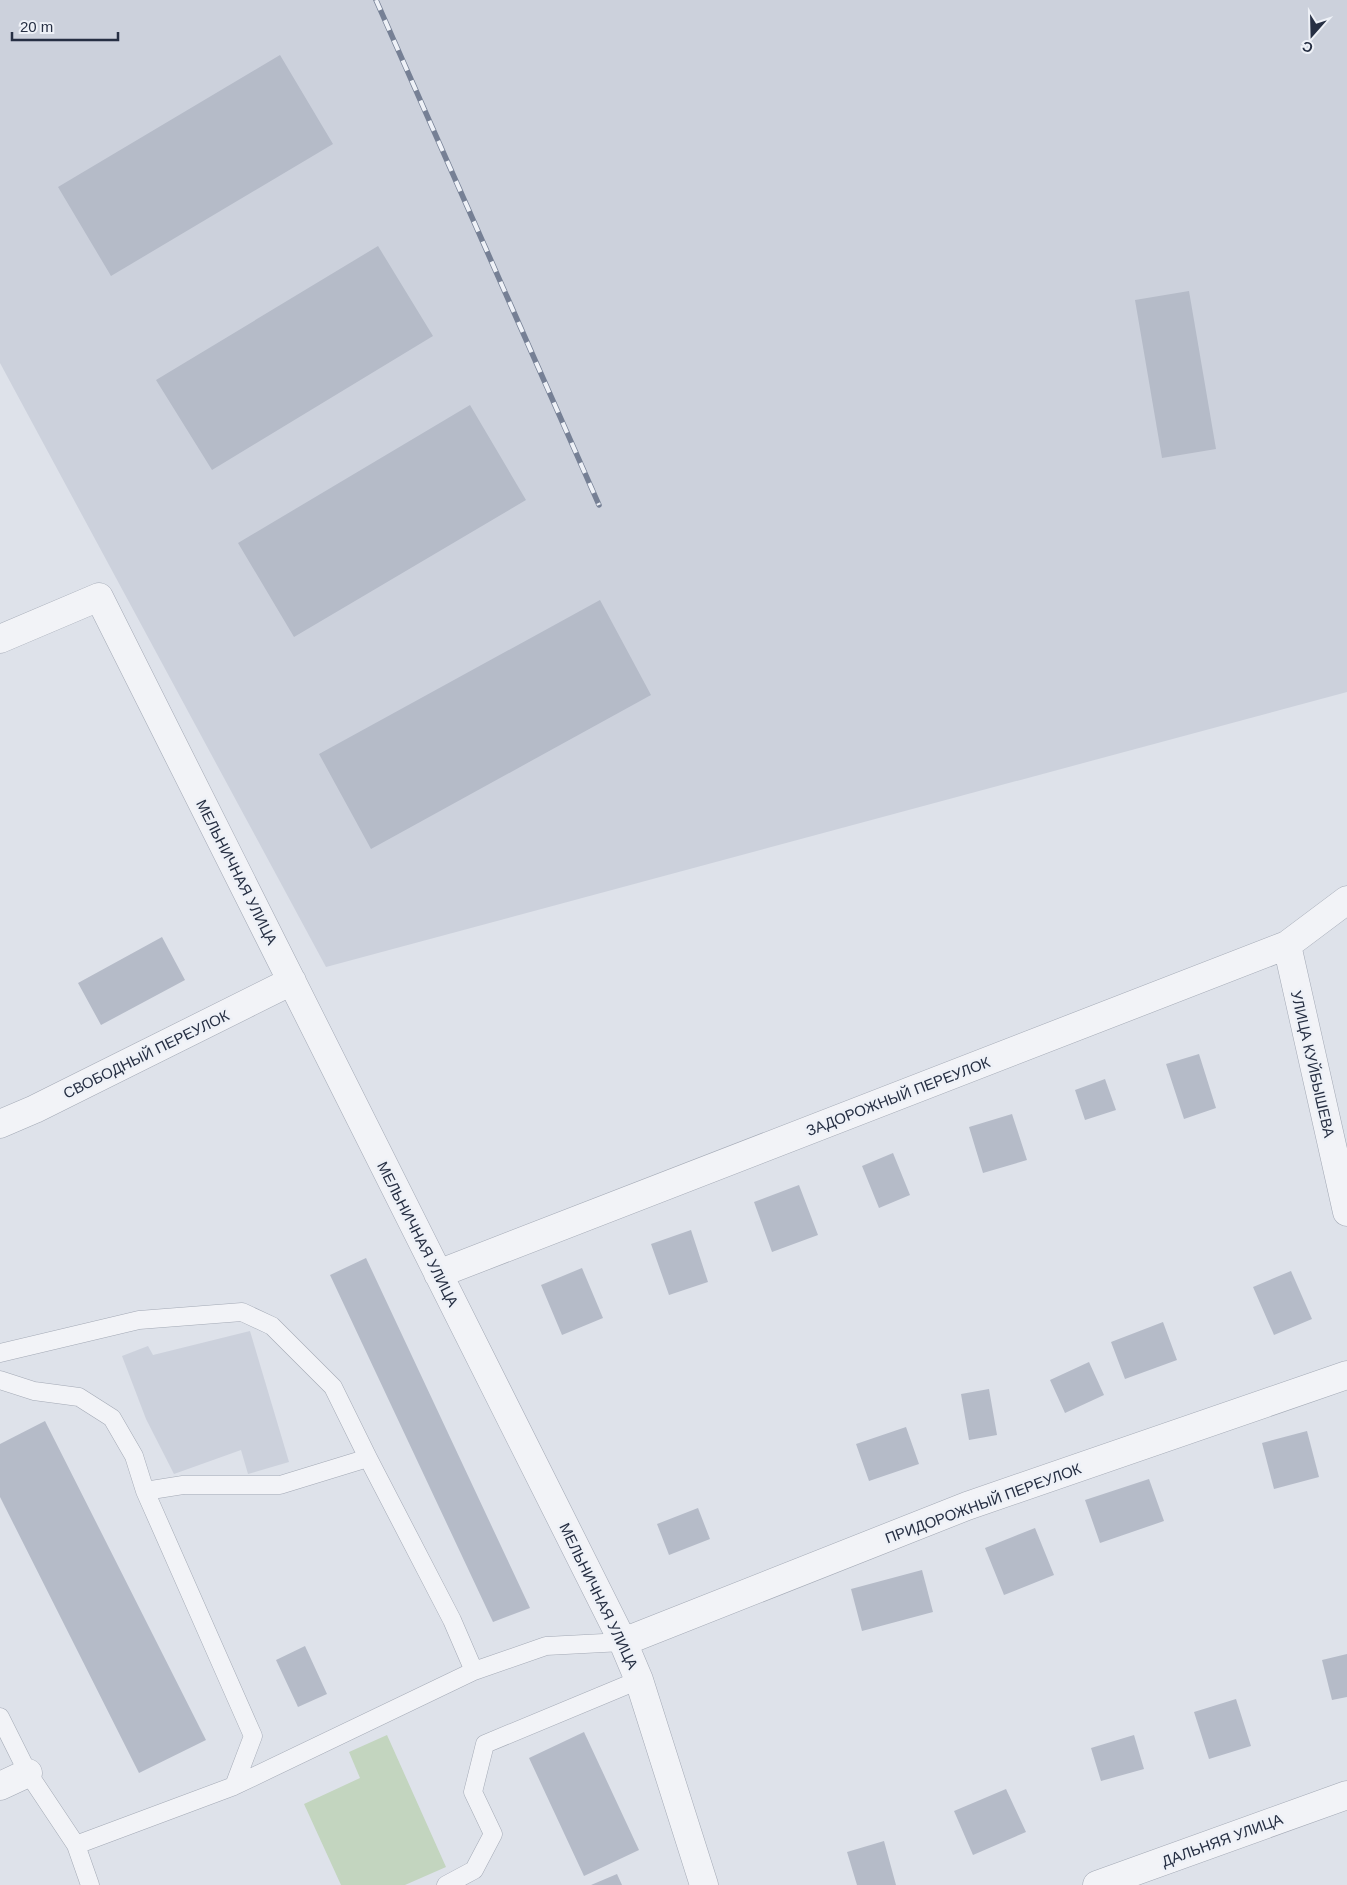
<svg xmlns="http://www.w3.org/2000/svg" width="1347" height="1885" viewBox="0 0 1347 1885" font-family="Arial,sans-serif">
<rect width="100%" height="100%" fill="#dee2ea"/>
<path fill="#ccd1dc" d="M0,0H1347V692L326,967L0,363Z
M250,1331L289,1462L248,1474L241,1450L174,1474L146,1419L122,1356L148,1346L153,1355Z"/>
<path fill="#c3d5bf" d="M387,1735L446,1867L405,1885H341L304,1804L360,1778L349,1752Z"/>
<path fill="#b5bbc8" d="M280,55L333,144L111,276L58,187Z
M378,246L433,336L212,470L156,380Z
M1189,291L1216,449L1162,458L1135,300Z
M470,405L526,500L294,637L238,543Z
M600,600L651,695L371,849L319,754Z
M162,937L185,980L101,1025L78,983Z
M1199,1054L1216,1108L1184,1119L1166,1064Z
M1105,1079L1116,1110L1085,1120L1075,1090Z
M1012,1114L1027,1160L983,1173L969,1127Z
M893,1153L910,1195L879,1208L862,1166Z
M799,1185L818,1235L772,1252L754,1202Z
M691,1230L708,1282L669,1295L651,1244Z
M366,1258L530,1608L493,1622L330,1275Z
M582,1268L603,1318L562,1335L541,1285Z
M1291,1271L1312,1319L1274,1335L1253,1287Z
M1163,1322L1177,1360L1125,1379L1111,1342Z
M1089,1362L1104,1395L1065,1413L1050,1380Z
M989,1389L997,1435L969,1440L961,1394Z
M45,1421L206,1740L139,1773L0,1497V1444Z
M906,1427L919,1464L869,1481L856,1444Z
M1307,1431L1319,1477L1274,1489L1262,1443Z
M1149,1479L1164,1521L1100,1543L1085,1500Z
M698,1508L710,1539L669,1555L657,1524Z
M1035,1528L1054,1575L1004,1595L985,1548Z
M922,1570L933,1612L862,1631L851,1589Z
M305,1646L327,1694L298,1707L276,1660Z
M1347,1654V1697L1332,1700L1322,1660Z
M1236,1699L1251,1746L1209,1759L1194,1712Z
M584,1732L639,1850L584,1876L529,1758Z
M1134,1735L1144,1769L1101,1781L1091,1748Z
M1006,1789L1026,1832L973,1855L954,1811Z
M884,1841L896,1885H857L847,1852Z
M617,1874L622,1885H591Z"/>
<g fill="none" stroke-linecap="round" stroke-linejoin="round">
<defs>
<path id="lane" d="M0,1353L139,1320L242,1312L272,1326L333,1387L368,1458L452,1620L474,1671L546,1646L623,1642
M0,1380L34,1391L79,1397L112,1418L134,1456L145,1491L183,1485H280L368,1458
M0,1717L28,1773L76,1845L90,1885
M234,1786L474,1671
M76,1845L234,1786L253,1736L145,1491
M446,1885L474,1870L493,1834L473,1792L485,1744L639,1680"/>
<path id="street" d="M0,639L99,597L623,1642L639,1680L704,1885
M1287,945L1347,1212
M0,1124L35,1109L292,981
M438,1274L1287,945L1347,900
M623,1642L967,1506L1347,1375
M0,1786L28,1773
M1097,1885L1347,1795"/>
</defs>
<use href="#lane" stroke="#a3a9b5" stroke-width="19"/>
<use href="#street" stroke="#a3a9b5" stroke-width="29"/>
<use href="#lane" stroke="#f2f3f7" stroke-width="18"/>
<use href="#street" stroke="#f2f3f7" stroke-width="28"/>
<defs>
<path id="rail" d="M376,0L599,505"/>
</defs>
<use href="#rail" stroke="#768095" stroke-width="5.5"/>
<use href="#rail" stroke="#eef1f7" stroke-width="4" stroke-dasharray="11" stroke-linecap="butt"/>
</g>
<g text-anchor="middle" dominant-baseline="central" stroke-width="5" stroke-linejoin="round" paint-order="stroke">
<g font-size="15" fill="#262f43" stroke="#eef1f7">
<text transform="translate(237 872) rotate(63)">МЕЛЬНИЧНАЯ УЛИЦА</text>
<text transform="translate(146 1054) rotate(-26)">СВОБОДНЫЙ ПЕРЕУЛОК</text>
<text transform="translate(1313 1064) rotate(77)">УЛИЦА КУЙБЫШЕВА</text>
<text transform="translate(898 1096) rotate(-21)">ЗАДОРОЖНЫЙ ПЕРЕУЛОК</text>
<text transform="translate(418 1234) rotate(63)">МЕЛЬНИЧНАЯ УЛИЦА</text>
<text transform="translate(983 1503) rotate(-20)">ПРИДОРОЖНЫЙ ПЕРЕУЛОК</text>
<text transform="translate(599 1596) rotate(64)">МЕЛЬНИЧНАЯ УЛИЦА</text>
<text transform="translate(1222 1840) rotate(-20)">ДАЛЬНЯЯ УЛИЦА</text>
</g>
</g>
<g transform="translate(1312 35) rotate(200)" stroke="#eef1f7" stroke-width="4" paint-order="stroke">
<path d="M0-4L9 19L0 12L-9 19Z" fill="#262f43"/>
<text y="-8" font-size="14" font-weight="bold" text-anchor="middle" fill="#262f43">С</text>
</g>
<path d="M12 32v8h106v-8" fill="none" stroke="#262f43" stroke-width="2.5"/>
<text x="20" y="32" font-size="15" fill="#262f43" stroke="#eef1f7" stroke-width="4" paint-order="stroke">20 m</text>
</svg>
